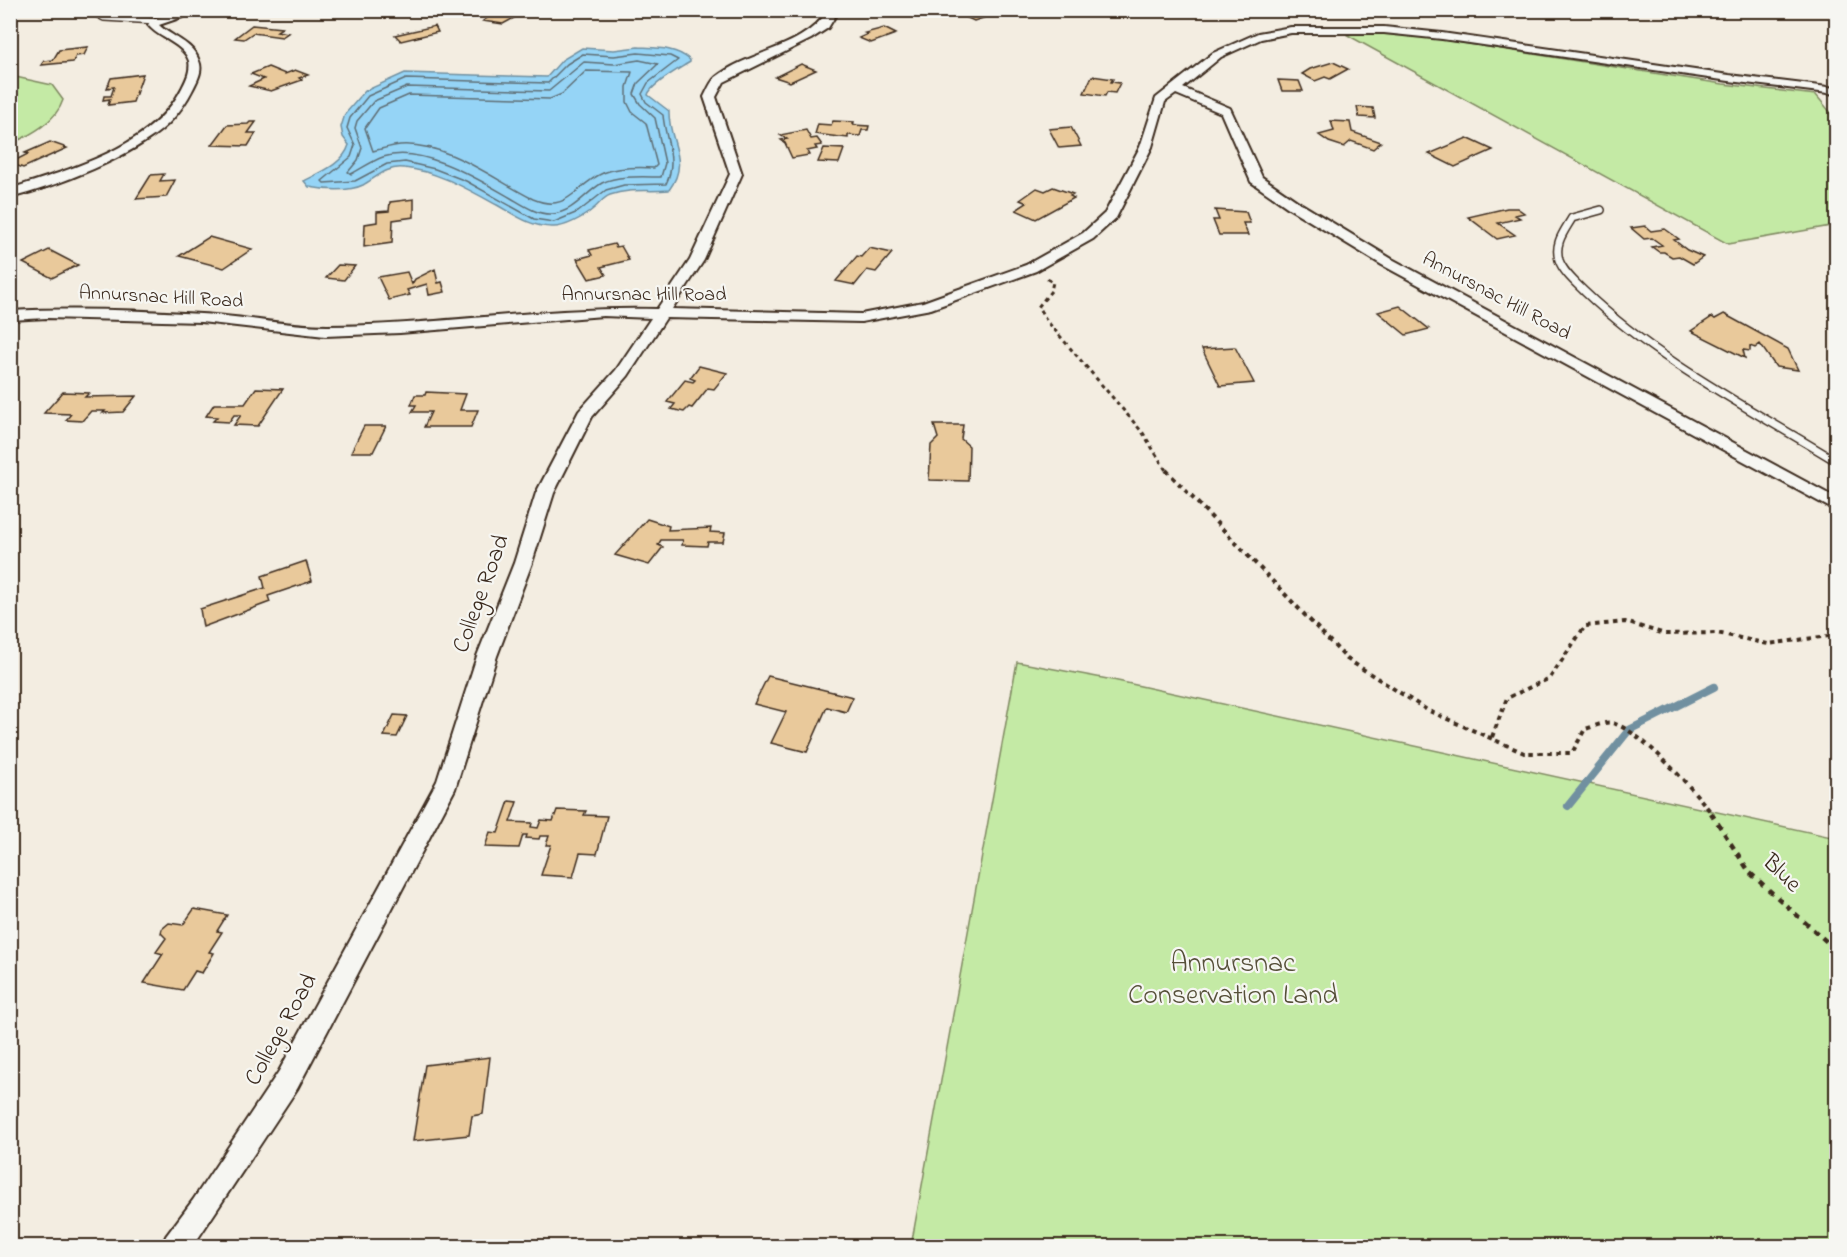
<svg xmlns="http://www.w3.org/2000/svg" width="1847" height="1257" viewBox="0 0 1847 1257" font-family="'Indie Flower',sans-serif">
<rect width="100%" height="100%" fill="#f3ede1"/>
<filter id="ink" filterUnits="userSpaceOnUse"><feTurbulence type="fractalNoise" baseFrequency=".0167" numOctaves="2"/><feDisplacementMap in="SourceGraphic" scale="12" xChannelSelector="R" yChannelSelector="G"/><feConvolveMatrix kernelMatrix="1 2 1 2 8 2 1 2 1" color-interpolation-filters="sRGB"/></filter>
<g filter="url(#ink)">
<path fill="#c4eaa5" stroke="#808a62" stroke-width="1.5" d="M1342,32L1418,36L1723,84L1816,95L1836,119V225L1728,244Z
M11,76L52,85L63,100C56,122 30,135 11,144Z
M1017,662L1113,680L1836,838V1246H911Z"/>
<path fill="#95d4f6" stroke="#7190a0" stroke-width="1.5" d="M638,47C656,48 676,47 690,60V62C679,69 650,85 648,95L669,111C668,141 691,161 669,190C649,192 630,188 610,195C602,198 600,204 593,209C584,217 564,228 552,227C531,227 515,215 497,205C469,190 438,171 404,168C387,166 377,177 363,185C349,192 324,190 309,187L304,181C321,172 343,164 349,145L343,137L341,127L345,114L365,91L405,73L547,77L562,60L582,48L614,50Z"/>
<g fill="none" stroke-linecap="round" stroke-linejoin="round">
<path stroke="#5f6e74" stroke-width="1.5" d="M638,53L670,56L678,60L648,83L642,94L646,102L663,115C665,140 678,160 666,184L624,185L606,190L578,212L554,222L534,219L466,181L435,169L405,162L387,164L355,181L324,183L322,181L351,157L355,145L347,128L350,118L368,96L406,79L548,83L567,64L583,54L614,56Z
M639,60L658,64L638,83L634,94L640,104L655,118L665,163L661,177C643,177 619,175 602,183C585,193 574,212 552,214C537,215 523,205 511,198C478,179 422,144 383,157C372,161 361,169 351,174L348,172L358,160L362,148L355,128L357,121L374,101L407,87L549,91L584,62L614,64Z
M586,71L632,72L627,87V102L632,112L646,123L657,165L654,168C637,167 619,167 603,173C575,185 568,214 533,199C493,179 448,142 400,145C391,146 382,149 373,151L365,128L379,108L409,95L550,99L562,94Z"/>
<path stroke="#7190a0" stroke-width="8" d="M1568,806L1629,730L1714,687"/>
</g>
<path fill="#e9c99b" stroke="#3b2a1e" stroke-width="1.5" d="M499,10H517L514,12L523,13L503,24L483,21Z
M975,10H995L979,16L983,18L974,21L963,16Z
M252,25L282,28L277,31L288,33L282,37L253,33L244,39L235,38Z
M435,26L438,32L401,41L395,35Z
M884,28L896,34L871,43L859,38L868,34L865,33Z
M88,47L84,55L76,56L73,62L41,65L44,61L53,60L59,50Z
M1333,62L1348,69L1330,79L1325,77L1315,81L1302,74L1310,69Z
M801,64L816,70L790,82L775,77Z
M268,67L285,74L295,70L308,75L299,78L302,80L271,91L249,86L264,79L251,74Z
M143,74L133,102L108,105L110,99L103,100L104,96H111L114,87L107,88L111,78Z
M1092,76L1113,79L1111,82L1120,83L1115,93L1107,92L1105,96L1084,93Z
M1278,80L1299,81L1303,91H1282Z
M1357,107L1373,108L1375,118L1359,117Z
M833,121L854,122L853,125L869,126L868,130H862L860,136L848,135V138L815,134L818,124L831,125Z
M1331,121L1350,122L1352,132L1381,142L1373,149L1351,141L1344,147L1329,142L1319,135L1334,131Z
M250,122H256L248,133H256L248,146L212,145L227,125L248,124Z
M1071,127L1081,146L1059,148L1049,129Z
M806,130L811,139L817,138L822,145L815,146L817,149L807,151L809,155L792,158L785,143L781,140L787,139L780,135Z
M1467,138L1493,150L1455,167L1429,154Z
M50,142L67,148L23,168L10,163L28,154L25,153Z
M824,148L844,149L839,163L818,162Z
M164,174L160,181L175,180L166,197L136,199L151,175Z
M1053,187L1073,194L1070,196L1074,198L1036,219L1016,210L1027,203L1020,200L1037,188L1045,191Z
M414,199V217L393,220L392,243L364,247L365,224L377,222V212L389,211L390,202Z
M1507,208H1517L1524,213L1515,215L1520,218L1498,223L1515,235L1497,239L1468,217Z
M1215,210L1246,212L1250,223H1243L1248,235H1219L1213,220H1219Z
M1645,226L1651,231L1665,229L1679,239L1674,240L1687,250L1703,257L1693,264L1679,256L1672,257L1664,252H1659L1652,247L1662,245L1652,238L1644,239L1631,228Z
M209,237L252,249L224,268L179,256Z
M614,244L616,247L621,246L629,260L601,267L606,275L589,279L577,259L592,255L589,250Z
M869,248L892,253L876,272L867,270L855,285L836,281L857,256L861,257Z
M49,250L78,265L52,278L23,263Z
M338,265L355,266L344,280L326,278Z
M435,269L438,283L442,282L445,292L429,295L427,284L407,290L410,295L389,300L378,277L407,272L412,284L415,279Z
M1400,306L1429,329L1406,335L1378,312Z
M1724,314L1788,349L1798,370L1776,367L1760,344L1755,348L1750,346V351L1743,350L1745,358L1691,331L1712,317L1715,319Z
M1235,347L1254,383L1220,386L1202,349Z
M699,366L727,373L714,389L708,388L692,408L689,407L684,412L671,409L675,404L667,402L685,380L693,382L695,380L690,378Z
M256,388L283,389L258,426L234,425L241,415H234L229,422L213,421L217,417L206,416L214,404H245Z
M63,392L89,393L85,397L136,396L123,412L103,413L105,411H91L82,421L66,420L71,414L44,413Z
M426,392L466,394L460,410H478L471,427H424L431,412H412L416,405H411L415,395H425Z
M934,425H963L961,439L969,446L968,481L929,480L931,445L938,438Z
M364,426H386L373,452H351Z
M647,519L669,526L668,530L711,528L710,532L725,533L723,542H708L707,546L682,545L683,540H661L658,545L663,547L649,565L615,555Z
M306,561L312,581L268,596L270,602L203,627L200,609L265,588L262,576Z
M768,676L853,697L846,712L827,707L807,752L771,743L786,712L754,704Z
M394,715L407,716L397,737L384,736Z
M509,801L517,802L510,822L532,823L531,827L538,828L541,820L553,821L557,810L586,811L584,815L607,816L597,854L580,853L573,877L541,875L551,845H546L549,836H540L539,839L526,838L527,835H523L519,848L485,847L490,832L498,833Z
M194,909L227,915L217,931L222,932L209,952L214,953L202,973L195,971L183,990L144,983L163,954L156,952L166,938L161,933L162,929L169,923L183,925Z
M490,1057L483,1114L472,1116L469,1135L413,1141L425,1065Z"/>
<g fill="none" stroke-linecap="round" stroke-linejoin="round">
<defs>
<path id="lane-far1" d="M89,10L104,18L156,21
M10,11L16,10"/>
<path id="lane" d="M1601,210L1572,218C1564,232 1554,243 1559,260C1563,272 1576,283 1585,292C1657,361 1751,409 1836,461"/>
<path id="street" d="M184,10H203L159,25C171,37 193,42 199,61C203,70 198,79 194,87C187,101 179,113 168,124C133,157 57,186 10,198V189C70,169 152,148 182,88C186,80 191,71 189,61C184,44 158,38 148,25L152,19Z
M828,10H839L828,28L811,39L724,82L716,97L742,174L704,260L672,309L861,314L923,302L1026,265L1083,233L1105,213L1140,147L1156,98L1213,53L1258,33L1291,27H1384L1442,33L1729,75L1836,88V94L1729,81L1442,39L1384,33H1291L1261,39L1221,57L1183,88L1230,108L1262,177L1300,203L1392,259L1836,498V511L1382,265L1290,209L1251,182L1221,113L1176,94L1165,102L1152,147L1116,218L1093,239L1036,271L931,309L861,322L666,318L628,376L592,417L554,493L532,563L497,656L455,789L297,1089L193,1246H162L166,1236L193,1200L279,1071L437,781L477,656L514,563L536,493L579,411L616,370L651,318L603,316L400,333L325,336L201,322L47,318L10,320V311C73,308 138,310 201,314C243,316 285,326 327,326C437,326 547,306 657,309L690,260L730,174L704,97C707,91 711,81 716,77C750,50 804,49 828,10Z"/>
</defs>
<use href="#lane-far1" stroke="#3b2a1e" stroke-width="8"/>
<use href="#lane" stroke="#3b2a1e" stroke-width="10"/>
<use href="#street" stroke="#3b2a1e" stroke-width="4"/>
<path stroke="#3b2a1e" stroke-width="3" stroke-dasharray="4 4" stroke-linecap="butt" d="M1047,279L1053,282L1051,291L1038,307L1047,321L1143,433L1167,472"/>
<path stroke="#3b2a1e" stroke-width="4" stroke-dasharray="4.5 4.5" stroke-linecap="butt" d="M1166,470L1347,659L1427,710L1524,753H1572L1585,729C1593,727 1605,721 1612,723C1641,730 1694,790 1713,815
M1492,737L1507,698L1550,678L1585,626L1625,622L1665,634L1717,633L1768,644L1836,635"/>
<path stroke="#3b2a1e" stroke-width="4.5" stroke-dasharray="6 6" stroke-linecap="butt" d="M1711,813L1750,873L1836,950"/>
<use href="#lane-far1" stroke="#f6f6f2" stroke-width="5"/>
<use href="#lane" stroke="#f6f6f2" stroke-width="7"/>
<use href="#street" fill="#f6f6f2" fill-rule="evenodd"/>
</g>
</g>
<g text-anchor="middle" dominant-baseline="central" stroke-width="4.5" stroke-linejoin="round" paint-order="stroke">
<g font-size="20" fill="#3b2a1e" stroke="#f6f6f2">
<text x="644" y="295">Annursnac Hill Road</text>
<text transform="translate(1496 297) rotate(28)">Annursnac Hill Road</text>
<text transform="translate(161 298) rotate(3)">Annursnac Hill Road</text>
</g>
<g font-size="24" fill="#3b2a1e" stroke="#f6f6f2">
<text transform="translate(482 594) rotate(-70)">College Road</text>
<text transform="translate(1781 874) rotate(44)">Blue</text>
<text transform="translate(282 1030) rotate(-61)">College Road</text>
</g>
<g font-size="28" fill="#565039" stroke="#f6f6f2">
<text x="1233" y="964">Annursnac<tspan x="1233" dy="32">Conservation Land</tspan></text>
</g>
</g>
<rect width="1847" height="1257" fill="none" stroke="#f6f6f2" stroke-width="36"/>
<rect x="18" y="18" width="1811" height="1221" fill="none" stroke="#3b2a1e" stroke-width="2" filter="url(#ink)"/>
</svg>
